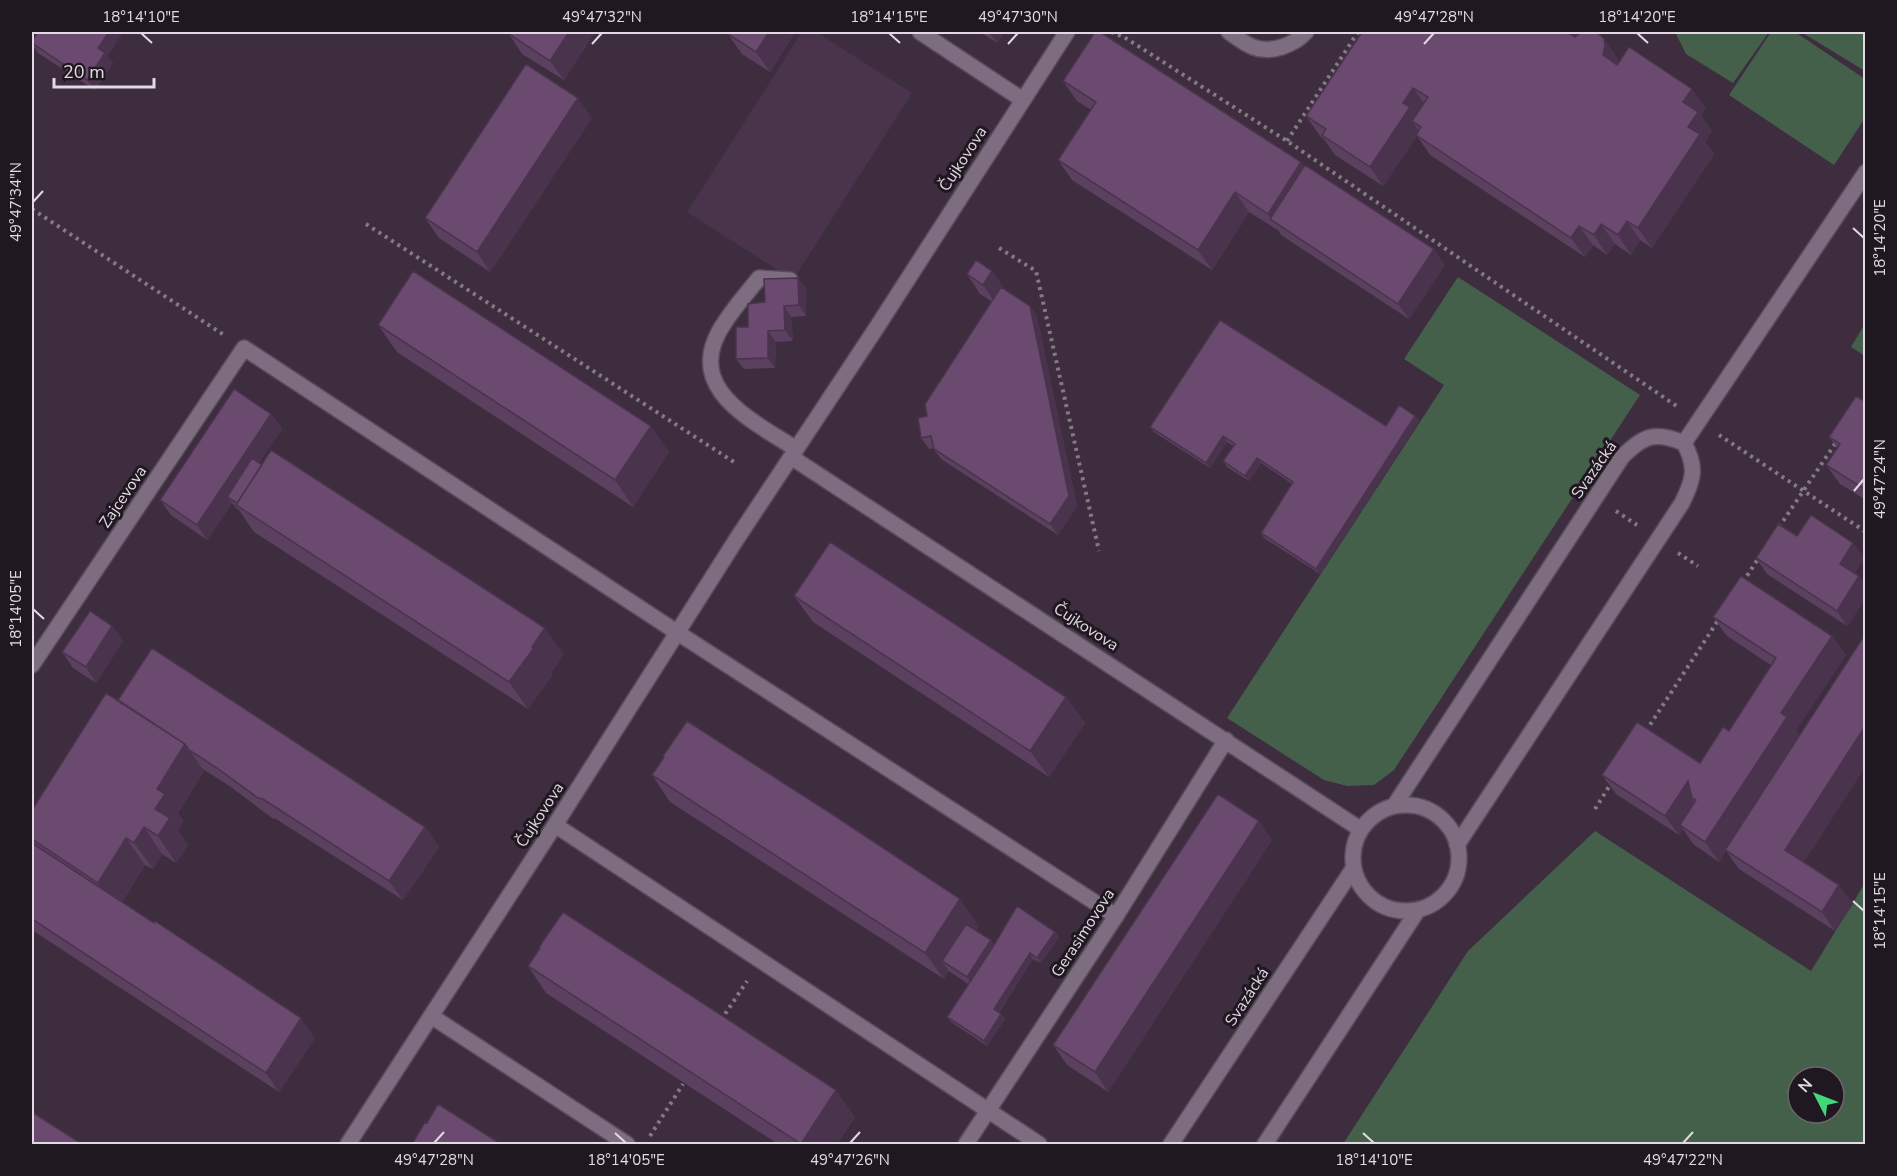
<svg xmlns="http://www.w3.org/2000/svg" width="1897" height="1176" viewBox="0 0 1897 1176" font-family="'Nunito Sans',sans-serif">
<rect width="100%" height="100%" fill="#3d2d3e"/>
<path fill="#49344b" d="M802,32H816L912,93L793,280L687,212Z"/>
<path fill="#44604b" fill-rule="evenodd" d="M1675,32H1769L1733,83L1686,54Z
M1771,32H1795L1865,79V118L1834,165L1729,95Z
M1801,32H1865V71Z
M1458,277L1640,395L1394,770L1374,785L1347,786L1324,780L1227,718L1444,385L1404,359Z
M1865,324V356L1851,347Z
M1595,831L1811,971L1865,883V1144H1343L1468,951ZM1798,1077H1834V1113H1798Z"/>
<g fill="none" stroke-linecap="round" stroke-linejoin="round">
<defs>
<path id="lane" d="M790,280L759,278C748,292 735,306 725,322C680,387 750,419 796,449
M1684,443L1866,172
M678,633L1116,916
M1394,806L1622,457C1644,435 1655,431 1684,443C1697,467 1694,479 1682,503L1457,845
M431,1016L627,1144"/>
<path id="street" d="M920,32L1023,100
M1229,32C1236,37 1245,44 1253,47C1271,54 1294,45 1306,32
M791,457L1360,829
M32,665L244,348L678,633
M1353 858a53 53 0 1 1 106 0a53 53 0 1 1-106 0Z
M555,825L1039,1144
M348,1144L555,825L736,540L877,327L1067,32
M966,1144L1116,916L1226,740
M1171,1144L1353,869
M1265,1144L1418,910"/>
</defs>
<use href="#lane" stroke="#594c5a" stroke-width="18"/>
<use href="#street" stroke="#594c5a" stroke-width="18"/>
<path stroke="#867987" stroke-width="4" stroke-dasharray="3 4.5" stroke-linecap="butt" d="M1111,32L1124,37L1287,141L1678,407
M1287,141L1358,32
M32,209L224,335
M366,224L737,464
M999,248L1036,271L1099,551
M1719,435L1866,532
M1616,511L1637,525
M1779,527L1837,441
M1678,553L1698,566
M1743,582L1760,556
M1646,731L1719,619
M1595,809L1612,782
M721,1020L747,981
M650,1136L683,1084"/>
<use href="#lane" stroke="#7e6c80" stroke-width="15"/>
<use href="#street" stroke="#7e6c80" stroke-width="15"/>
</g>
<path fill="#5b405f" d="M38,32H123L107,56L113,63L95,90L38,53L32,44V41Z
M510,32H595L564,80L522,54L509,34Z
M795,32L770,72L742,54L728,34Z
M980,32H1004L997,43Z
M1359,32H1592L1604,39L1618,59V63L1706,108L1701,116L1712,131L1705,142L1714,154L1652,248L1640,240L1631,255L1615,244L1607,255L1593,245L1585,257L1430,155L1417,136L1383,186L1335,155L1324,139L1320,136L1306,116L1360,34Z
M1063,81L1304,166L1445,265L1409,319L1281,235L1279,231L1249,212L1212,270L1072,180L1058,160L1091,110L1077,101Z
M592,118L490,272L439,238L425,218Z
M992,271L1005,290L1030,306L1037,317L1077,506L1058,535L941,459L933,448L929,449L921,438L927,416L991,301L980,294L967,274Z
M798,278L806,288V316L791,317L793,341L776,342L775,368L744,369L736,359L748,327L765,302Z
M378,325L669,452L633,507L397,352Z
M1866,402V500L1840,484L1826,465L1837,448L1829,437Z
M271,414L282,429L259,463L564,654L551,673L553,674L528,709L254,532L239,510L235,507L232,503L207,540L171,515L160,500Z
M1415,416L1419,421L1320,574L1264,538L1261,533L1292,484L1261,463L1249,481L1227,467L1223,461L1233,446L1227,442L1210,468L1154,432L1150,427L1386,426Z
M1797,536L1853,543L1864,558L1855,573L1859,576L1866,585V598L1847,626L1767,574L1756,558Z
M794,596L1066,697L1085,723L1049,777L813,622Z
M1713,617L1832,636L1846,655L1796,730L1804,862L1839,885L1853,904L1835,931L1739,869L1726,851L1719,862L1693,844L1683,829L1679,835L1616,794L1602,775L1700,763L1729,731L1772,666L1727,636Z
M112,626L123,641L96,683L73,668L62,652Z
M118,700L425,827L439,847L403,900L276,819L272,818L231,787L203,769L204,771L178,813L183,821L178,830L188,845L176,863L162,854L153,869L145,865L122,902L315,1038L279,1092L32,930V810Z
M652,775L979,926L976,930L991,940L994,945L1055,932L1059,937L1041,963L1033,959L999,1012L1005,1019L987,1046L951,1022L947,1017L968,984L949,971L944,979L670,802Z
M1272,840L1108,1092L1067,1065L1053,1045Z
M539,947L855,1117L837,1144H778L546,993L528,966L540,948Z"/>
<path fill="#4a344d" d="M109,32H123L107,56L113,63L95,90L87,80L98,48Z
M569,32H595L564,80L550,61Z
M769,32H795L770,72L756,52Z
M989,32H1004L997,43Z
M1566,32H1591L1579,49Z
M1604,39L1618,59L1619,66L1603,55Z
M1413,88L1427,107L1412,121L1420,132L1383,186L1370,167L1403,103Z
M1692,89L1706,108L1701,116L1712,131L1705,142L1714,154L1652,248L1638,228L1688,127L1683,102Z
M578,98L592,118L490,272L477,252Z
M1301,162L1315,182L1273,221L1268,214Z
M1235,192L1249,212L1212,270L1198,250Z
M1627,221L1640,240L1631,255L1618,235Z
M1601,224L1615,244L1607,255L1594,235Z
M1579,226L1593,245L1585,257L1571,238Z
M1434,249L1445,265L1409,319L1398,304Z
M992,271L1006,291L996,304L983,285Z
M798,278L806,288V316L799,305Z
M784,306L791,317L793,341L785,330Z
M1030,306L1037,317L1077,506L1058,535L1050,524Z
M768,331L776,342L775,368L768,358Z
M271,414L282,429L234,501L227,497L232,503L207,540L197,525Z
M1415,416L1419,421L1320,574L1316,569Z
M651,426L669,452L633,507L615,480Z
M1223,436L1227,442L1210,468L1206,463Z
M1257,458L1261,463L1249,481L1245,476Z
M1853,543L1864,558L1851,579L1840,564Z
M1859,576L1866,585V598L1847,626L1837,611Z
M112,626L123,641L96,683L86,667Z
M545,628L564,654L551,673L553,674L528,709L509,682Z
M1832,636L1846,655L1796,730L1801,737L1719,862L1705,842L1781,713Z
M1066,697L1085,723L1049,777L1030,751Z
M1866,725V766L1799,870L1785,850Z
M185,744L204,771L178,813L183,821L178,830L188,845L176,863L158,836L155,809L157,789Z
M1688,781L1696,800L1692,798L1698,806L1680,825L1683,829L1679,835L1665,816Z
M1259,821L1272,840L1108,1092L1095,1072Z
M144,827L162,854L153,869L134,843Z
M425,827L439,847L403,900L389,881Z
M126,838L145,865L117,909L98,883Z
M1839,885L1853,904L1835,931L1822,912Z
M960,899L979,926L951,967L942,961L949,971L944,979L925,953Z
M1055,932L1059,937L1041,963L1037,958Z
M991,940L998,950L974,988L967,977Z
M1030,953L1033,959L997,1014L994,1009Z
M1001,1014L1005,1019L987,1046L984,1041Z
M301,1018L315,1038L279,1092L266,1073Z
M836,1090L855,1117L837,1144H801Z"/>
<path fill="#6a4a6e" stroke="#4a344d" stroke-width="1.5" d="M38,32H109L98,48L105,53L87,80L32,43V41Z
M510,32H569L550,61L509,34Z
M730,32H769L756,52L728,34Z
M1095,32H1100L1301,162L1268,214L1235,192L1198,250L1058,160L1096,102L1063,81Z
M1362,32H1567L1575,37L1581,32H1592L1599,34L1604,39L1605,46L1603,55L1617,65L1629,47L1692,89L1683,102L1698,112L1688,127L1700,134L1638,228L1627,221L1618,235L1601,224L1594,235L1579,226L1571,238L1416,135L1421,127L1412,121L1428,97L1413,88L1403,103L1410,107L1370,167L1322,135L1326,129L1306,116Z
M526,64L578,98L477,252L425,218Z
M1305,165L1434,249L1398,304L1270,219Z
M976,260L992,271L983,285L967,274Z
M413,271L651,426L615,480L378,325Z
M798,278L799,305L784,306L785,330L768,331V358L736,359V327H748V304L765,302L764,279Z
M1001,287L1030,306L1069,496L1050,524L934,449L931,436L921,438L918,418L927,416L925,404Z
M1220,320L1386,426L1399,405L1415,416L1316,569L1261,533L1293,482L1257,458L1245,476L1223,461L1235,444L1223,436L1206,463L1150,427Z
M234,389L271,414L197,525L160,500Z
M1856,396L1866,402V490L1826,465L1840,444L1829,437Z
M271,450L545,628L532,647L534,648L509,682L236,505Z
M252,458L262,465L237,503L227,497Z
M1811,515L1853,543L1840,564L1859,576L1837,611L1756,558L1778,524L1797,536Z
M830,542L1066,697L1030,751L794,596Z
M1741,576L1832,636L1781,713L1787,717L1705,842L1680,825L1696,800L1692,798L1688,781L1665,816L1602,775L1637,722L1700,763L1723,727L1729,731L1776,658L1713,617Z
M90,611L112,626L86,667L62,652Z
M1866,633V725L1785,850L1839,885L1822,912L1725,850Z
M152,648L425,827L389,881L263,799L258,798L217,768L189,750L185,744L118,700Z
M106,693L185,744L157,789L165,794L155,809L170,818L158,836L144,827L134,843L126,838L98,883L32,839V810Z
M687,721L835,816L960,899L925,953L652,775L664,757L663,756Z
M1218,794L1259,821L1095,1072L1053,1045Z
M32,843L154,923L155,921L301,1018L266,1073L32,919Z
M1017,906L1055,932L1037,958L1030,953L994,1009L1001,1014L984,1041L947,1017L994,945Z
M563,912L836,1090L801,1144L528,966L540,948L539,947Z
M966,924L991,940L967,977L942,961Z
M438,1104L501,1144H412L425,1122L427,1123Z
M32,1112L82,1144H32Z"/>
<path fill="none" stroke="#e3d9e4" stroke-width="2" d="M141,33L152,43M889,33L900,43M1637,33L1648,43M592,44L602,33M1008,44L1018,33M1424,44L1434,33M33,202L43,191M1853,228L1864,238M1854,491L1864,479M33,609L44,619M1853,901L1864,911M615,1133L626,1143M1363,1133L1374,1143M434,1143L444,1132M850,1143L860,1132M1683,1143L1693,1132"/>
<g text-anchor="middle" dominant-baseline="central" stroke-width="6" stroke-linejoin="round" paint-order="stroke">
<g font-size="16" fill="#e3d9e4" stroke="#1f1820">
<text transform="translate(963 159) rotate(-57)">Čujkovova</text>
<text transform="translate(1594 470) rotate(-55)">Svazácká</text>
<text transform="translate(123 497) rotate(-56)">Zajcevova</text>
<text transform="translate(1086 627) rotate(33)">Čujkovova</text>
<text transform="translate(540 815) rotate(-57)">Čujkovova</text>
<text transform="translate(1083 933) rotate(-57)">Gerasimovova</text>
<text transform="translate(1247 997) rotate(-57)">Svazácká</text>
</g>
</g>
<rect width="1897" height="1176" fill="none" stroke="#1f1820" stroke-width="66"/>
<g transform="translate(1816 1095) rotate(312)"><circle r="28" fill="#1f1820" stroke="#6d656e" stroke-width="1.5"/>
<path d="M0-4.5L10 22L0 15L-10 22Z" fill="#43d77b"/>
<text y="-9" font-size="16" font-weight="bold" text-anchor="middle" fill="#e3d9e4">N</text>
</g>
<path d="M54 78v9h100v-9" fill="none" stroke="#e3d9e4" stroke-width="3"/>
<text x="63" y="78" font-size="18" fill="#e3d9e4" stroke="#1f1820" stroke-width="4.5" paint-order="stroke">20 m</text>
<rect x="33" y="33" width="1831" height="1110" fill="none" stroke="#e3d9e4" stroke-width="2"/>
<g font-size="15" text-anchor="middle" fill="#e3d9e4">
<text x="141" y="22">18°14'10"E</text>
<text x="602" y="22">49°47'32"N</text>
<text x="889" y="22">18°14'15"E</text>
<text x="1018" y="22">49°47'30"N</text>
<text x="1434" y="22">49°47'28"N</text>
<text x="1637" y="22">18°14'20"E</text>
<text transform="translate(16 202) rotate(-90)" y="5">49°47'34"N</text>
<text transform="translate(1880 238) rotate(-90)" y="5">18°14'20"E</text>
<text transform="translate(1880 479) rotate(-90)" y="5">49°47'24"N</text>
<text transform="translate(16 609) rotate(-90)" y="5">18°14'05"E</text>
<text transform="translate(1880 911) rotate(-90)" y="5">18°14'15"E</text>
<text x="434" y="1165">49°47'28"N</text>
<text x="626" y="1165">18°14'05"E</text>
<text x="850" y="1165">49°47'26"N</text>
<text x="1374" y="1165">18°14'10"E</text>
<text x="1683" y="1165">49°47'22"N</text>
</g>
</svg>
